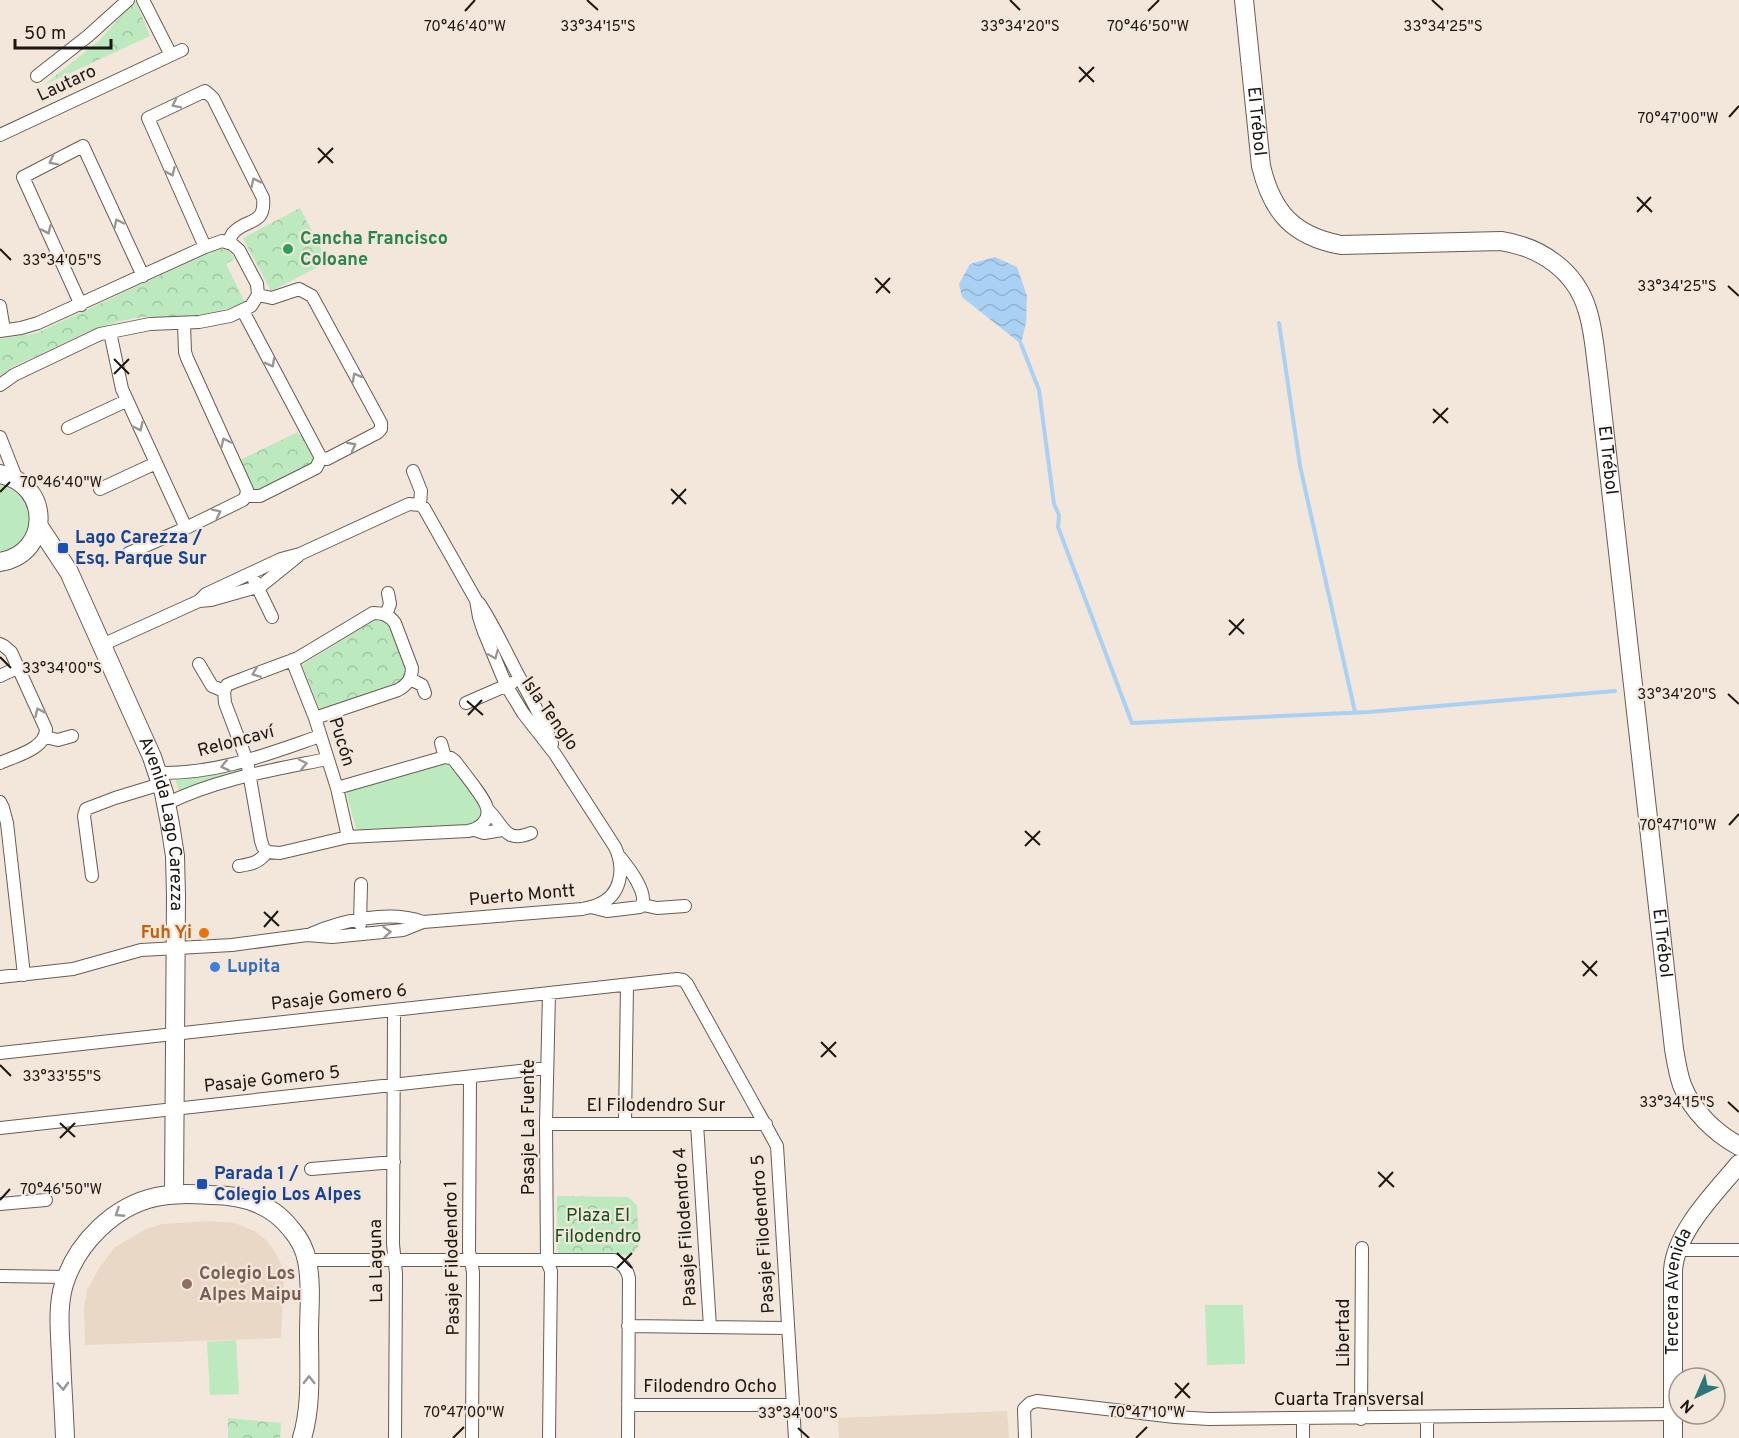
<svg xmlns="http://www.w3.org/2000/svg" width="1739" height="1438" viewBox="0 0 1739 1438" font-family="Overpass,sans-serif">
<defs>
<pattern id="forest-crowns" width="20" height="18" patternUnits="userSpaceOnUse" patternTransform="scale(1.5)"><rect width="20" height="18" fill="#bce9be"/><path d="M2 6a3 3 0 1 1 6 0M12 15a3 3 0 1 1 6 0" fill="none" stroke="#a1c7a2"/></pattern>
<pattern id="water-waves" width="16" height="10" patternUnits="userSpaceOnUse" patternTransform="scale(1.5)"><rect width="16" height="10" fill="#a9d1f4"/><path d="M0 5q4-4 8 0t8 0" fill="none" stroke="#91b3d0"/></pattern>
</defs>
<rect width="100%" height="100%" fill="#f3e6da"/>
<path fill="#ead8c6" d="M206,1221L235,1223L245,1227L256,1232L267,1241L275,1252L281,1264L284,1275L281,1338L85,1345L84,1309L87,1290L100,1267L114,1248L146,1229L162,1224Z
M1007,1411L1009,1438H839L838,1418Z"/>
<path fill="#bce9be" d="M0,481L8,483L27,499L32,524L20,546L0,555Z
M449,760L480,802L482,815L477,822L469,826L369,832L361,831L356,828L346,792Z
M239,768L242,771L241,773L179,792L175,778C196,779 218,773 239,768Z
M1205,1305H1243L1245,1364L1207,1365Z
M236,1340L239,1394L210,1395L207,1342Z"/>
<path fill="url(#forest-crowns)" d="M135,0L150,36L44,85L100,40Z
M300,208L328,262L271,291L243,238Z
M217,249C226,249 231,251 235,259L226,264L245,302C222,312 199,316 173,317C164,317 155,316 145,317C108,320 74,338 41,354C27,360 11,366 0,376V339L37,333Z
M298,432L299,435H303L318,461L259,493L252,490L238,461Z
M375,620L384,621L390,628L405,667C406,676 404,679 397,684L320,710L302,665Z
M557,1196L628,1197L637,1205L639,1245L634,1252L629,1255L566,1256L559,1254L557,1250Z
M228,1418L281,1423L280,1438H228Z"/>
<path fill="url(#water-waves)" d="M995,257L1017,267L1027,296L1026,323L1021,344L962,297L959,284L970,264Z"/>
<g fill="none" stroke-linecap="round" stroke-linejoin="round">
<path stroke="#a9d1f4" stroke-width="4" d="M1279,323L1300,466L1355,712
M1021,344L1039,390L1054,504L1059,515L1058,527L1132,723L1369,712L1615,691"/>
<defs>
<path id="street" d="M143,0L171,55
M37,76L88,36L128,0
M0,135L182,50
M205,247L148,118L205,91L213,98L263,198C266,226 246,218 233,233C232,234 229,241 228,242
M258,295L272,298L299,289L312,296L381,423V429L377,433L327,459L321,458
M81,305L23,177L83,146L143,276
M0,306L4,330
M243,311L321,458
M184,324L185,352L187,358L247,490L246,496
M0,331L21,328L38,323L205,247L222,241L232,244L239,250L257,284L258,295L251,306L230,316L199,322L150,324L100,334L14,375L0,385
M110,332L122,389L186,528
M68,428L126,401
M0,437L17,480
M413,471L421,491L420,505
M100,489L156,463
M246,496H260L316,468L321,458
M129,553L186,528L243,500L246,496
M254,580L272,617
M479,603C493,624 503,646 515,669C528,694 543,718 552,744
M386,615L390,604L388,593
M0,644L4,646L11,652L46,729C46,749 15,756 0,763
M102,645L199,601L211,600L257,587L262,585L298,556
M292,660L315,718L337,788L348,837
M199,664L212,686L224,691
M0,676L19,667
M410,679L422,685L425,693
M224,691L227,685L234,682L298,658L373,613C383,613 389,615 395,623L412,668C412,679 407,685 398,690L315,718
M224,691L225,703L247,761L261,841L263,847L267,852
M466,703L512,683
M45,737L58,740L72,736
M441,743L445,757
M158,773C218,774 265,755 320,736
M0,802L3,808L7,823L24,975
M166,804C216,779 273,770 327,759
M488,810C504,825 504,844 531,833
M475,830L484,833L502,830
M267,852L280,853L348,837L468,831C479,829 490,821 487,808C485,798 462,771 455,761L451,758L445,757L337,788
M239,866C251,864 259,863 267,852
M92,876L84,816L86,809L115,798L161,784
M643,905L657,908L685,906
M591,907L607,911L640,907C651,896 628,867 620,857
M360,924L361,884
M311,934C342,920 390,910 423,922
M0,977L73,969L141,950L232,945L307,935L332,937L403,930L423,922L582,909C587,908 592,907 597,905C622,896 625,868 615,847L555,754L523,713L506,685L484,632L479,617L476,600L424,508L420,505L409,504L300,554L281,559L206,594L199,601
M549,993L546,1124L547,1261L551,1271L549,1438
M394,1011L393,1244L396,1274L395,1438
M0,1053L677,979L683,980L687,984L777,1146L795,1438
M470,1077L469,1251L473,1272L472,1438
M546,1124H766
M625,1124L627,985
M697,1124L710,1327
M0,1128L547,1068
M311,1169L394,1162
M0,1204L46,1200
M1677,1250H1739
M307,1260H614C622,1264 627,1268 629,1278L628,1438
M0,1276L66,1277
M628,1326L788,1328
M628,1405H793
M1303,1419V1438
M1361,1419L1362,1248
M1025,1438L1024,1409L1030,1403L1037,1401L1175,1417L1209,1419L1673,1414
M1427,1438V1418"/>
<g id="secondary">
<path id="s1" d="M1244,0L1261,166C1272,212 1293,236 1341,245L1501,241C1540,247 1575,270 1587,309C1594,330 1595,353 1598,374L1674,1049C1676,1061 1678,1074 1682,1085C1692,1111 1715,1133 1739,1146"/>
<path d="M0,474C51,484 52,553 0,562"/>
<path id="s2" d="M38,525L69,572L152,757L164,793L170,824L175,856L176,896L174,1194"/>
<path d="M65,1438C64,1411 62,1383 61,1356C60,1332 57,1307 64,1284C77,1243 114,1206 156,1197C174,1193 192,1194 211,1195C242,1195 271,1203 291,1229C299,1238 305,1250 307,1261C312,1285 309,1310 309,1334C309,1369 312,1405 302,1438"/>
<path id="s3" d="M1673,1438V1270C1676,1231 1715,1193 1739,1164"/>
</g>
</defs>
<use href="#street" stroke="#675d52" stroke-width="14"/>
<use href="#secondary" stroke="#675d52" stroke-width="20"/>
<use href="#street" stroke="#fff" stroke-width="12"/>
<use href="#secondary" stroke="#fff" stroke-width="18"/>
</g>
<defs><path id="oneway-chevron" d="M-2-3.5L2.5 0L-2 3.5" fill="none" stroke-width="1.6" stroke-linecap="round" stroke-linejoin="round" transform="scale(1.5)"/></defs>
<g stroke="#989795">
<use href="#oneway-chevron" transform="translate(176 104) rotate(154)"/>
<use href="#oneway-chevron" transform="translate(53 161) rotate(153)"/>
<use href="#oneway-chevron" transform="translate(171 172) rotate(66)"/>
<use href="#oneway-chevron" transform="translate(255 182) rotate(-116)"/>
<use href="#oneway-chevron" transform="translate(118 223) rotate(-115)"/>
<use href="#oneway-chevron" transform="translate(47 230) rotate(66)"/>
<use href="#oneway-chevron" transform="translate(271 363) rotate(62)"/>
<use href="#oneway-chevron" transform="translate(356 377) rotate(-119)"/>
<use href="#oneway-chevron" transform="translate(139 427) rotate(65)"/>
<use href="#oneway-chevron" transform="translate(225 442) rotate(-115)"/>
<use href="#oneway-chevron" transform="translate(352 446) rotate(-28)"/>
<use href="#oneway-chevron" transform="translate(217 513) rotate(-26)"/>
<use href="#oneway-chevron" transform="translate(494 655) rotate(67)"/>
<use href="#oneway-chevron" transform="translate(256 673) rotate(159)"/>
<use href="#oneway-chevron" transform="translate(39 712) rotate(-114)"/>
<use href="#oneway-chevron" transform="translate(303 764) rotate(-12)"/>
<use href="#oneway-chevron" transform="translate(225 766) rotate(167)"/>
<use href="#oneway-chevron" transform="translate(387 932) rotate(-5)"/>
<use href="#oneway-chevron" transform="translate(119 1213) rotate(147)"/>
<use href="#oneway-chevron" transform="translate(309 1380) rotate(-90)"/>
<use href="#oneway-chevron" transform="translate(63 1386) rotate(87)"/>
</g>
<path fill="none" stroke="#1b1713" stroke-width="2" d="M587,0L598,10M1010,0L1020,10M1432,0L1443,10M465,11L475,0M1148,11L1159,0M1079,67L1094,82M1079,82L1094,67M1729,117L1739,106M318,148L333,163M318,163L333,148M1637,197L1652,212M1637,212L1651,197M0,249L11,260M875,278L890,293M1728,286L1739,296M876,293L890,278M114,359L129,374M114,374L129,359M1433,409L1448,423M1433,423L1448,408M671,489L686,504M0,492L10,482M672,504L686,489M1229,620L1244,634M1229,635L1244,619M0,657L11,668M1728,694L1739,704M467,701L483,715M468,715L482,700M1729,825L1739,814M1025,831L1040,845M1025,846L1040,831M264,912L279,926M264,927L278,911M1582,961L1597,976M1583,976L1597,961M821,1042L836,1057M821,1057L836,1042M0,1065L11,1076M1728,1102L1739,1112M60,1123L75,1137M60,1138L75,1123M1378,1172L1394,1187M1379,1187L1393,1172M0,1200L10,1189M617,1253L632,1268M617,1268L632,1253M1175,1383L1190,1398M1175,1398L1189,1383M798,1428L809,1438M453,1438L464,1427M1136,1438L1147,1427"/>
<circle fill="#2e9e5b" stroke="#f3e6da" stroke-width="2" cx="288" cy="249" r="6"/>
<g fill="#1a4fb4" stroke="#f3e6da" stroke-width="2">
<rect x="57" y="542" width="12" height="12" rx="3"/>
<rect x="196" y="1178" width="12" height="12" rx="3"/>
</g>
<circle fill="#e8710a" stroke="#f3e6da" stroke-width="2" cx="204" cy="933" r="6"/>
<circle fill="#3f7fe0" stroke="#f3e6da" stroke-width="2" cx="215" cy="967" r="6"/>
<circle fill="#8d6e63" stroke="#f3e6da" stroke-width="2" cx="187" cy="1284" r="6"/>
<g text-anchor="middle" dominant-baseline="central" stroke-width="4.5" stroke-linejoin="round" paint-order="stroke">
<g font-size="18" fill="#1b1713" stroke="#f3e6da">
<text transform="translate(67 84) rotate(-25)">Lautaro</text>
<text stroke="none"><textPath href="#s1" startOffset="122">El Trébol</textPath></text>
<text stroke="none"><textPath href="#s1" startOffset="716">El Trébol</textPath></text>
<text transform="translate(549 714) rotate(55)">Isla Tenglo</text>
<text transform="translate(236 742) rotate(-15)">Reloncaví</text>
<text transform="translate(341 742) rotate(73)">Pucón</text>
<text stroke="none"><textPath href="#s2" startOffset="327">Avenida Lago Carezza</textPath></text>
<text transform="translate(522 896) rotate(-5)">Puerto Montt</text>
<text stroke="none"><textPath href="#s1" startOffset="1202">El Trébol</textPath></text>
<text transform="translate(339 998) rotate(-6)">Pasaje Gomero 6</text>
<text transform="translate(272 1080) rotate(-6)">Pasaje Gomero 5</text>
<text x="656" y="1106">El Filodendro Sur</text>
<text transform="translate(529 1127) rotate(-90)">Pasaje La Fuente</text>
<text transform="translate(686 1227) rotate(-94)">Pasaje Filodendro 4</text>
<text transform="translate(764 1234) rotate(-94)">Pasaje Filodendro 5</text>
<text transform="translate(453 1258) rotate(-91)">Pasaje Filodendro 1</text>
<text transform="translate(377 1261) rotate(-91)">La Laguna</text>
<text stroke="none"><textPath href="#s3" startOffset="147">Tercera Avenida</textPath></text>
<text transform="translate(1344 1333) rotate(-90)">Libertad</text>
<text x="710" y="1387">Filodendro Ocho</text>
<text x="1349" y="1400">Cuarta Transversal</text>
</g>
<g font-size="18" font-weight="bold" fill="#27864d" stroke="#f3e6da" text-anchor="start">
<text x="300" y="239">Cancha Francisco<tspan x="300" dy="21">Coloane</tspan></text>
</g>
<g font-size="18" font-weight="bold" fill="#164399" stroke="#f3e6da" text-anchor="start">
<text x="75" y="538">Lago Carezza /<tspan x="75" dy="21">Esq. Parque Sur</tspan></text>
<text x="214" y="1174">Parada 1 /<tspan x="214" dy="21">Colegio Los Alpes</tspan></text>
</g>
<g font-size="18" font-weight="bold" fill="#c56008" stroke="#f3e6da" text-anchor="end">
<text x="192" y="933">Fuh Yi</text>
</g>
<g font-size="18" font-weight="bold" fill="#366cbe" stroke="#f3e6da" text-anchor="start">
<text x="227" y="967">Lupita</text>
</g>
<g font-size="18" fill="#0d541b" stroke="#f3e6da">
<text x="598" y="1216">Plaza El<tspan x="598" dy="21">Filodendro</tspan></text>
</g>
<g font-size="18" font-weight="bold" fill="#785e54" stroke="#f3e6da" text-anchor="start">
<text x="199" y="1274">Colegio Los<tspan x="199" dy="21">Alpes Maipu</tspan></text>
</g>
</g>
<g font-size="15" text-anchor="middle" fill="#1b1713" stroke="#f3e6da" stroke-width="4.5" stroke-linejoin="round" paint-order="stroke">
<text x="598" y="31">33°34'15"S</text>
<text x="1443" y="31">33°34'25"S</text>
<text x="1020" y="31">33°34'20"S</text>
<text x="465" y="31">70°46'40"W</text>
<text x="1148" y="31">70°46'50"W</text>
<text x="1678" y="123">70°47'00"W</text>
<text x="62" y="265">33°34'05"S</text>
<text x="1677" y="291">33°34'25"S</text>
<text x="61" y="487">70°46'40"W</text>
<text x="62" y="673">33°34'00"S</text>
<text x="1677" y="699">33°34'20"S</text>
<text x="1678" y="830">70°47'10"W</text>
<text x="62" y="1081">33°33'55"S</text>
<text x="1677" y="1107">33°34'15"S</text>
<text x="61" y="1194">70°46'50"W</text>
<text x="464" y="1417">70°47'00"W</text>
<text x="1147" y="1417">70°47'10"W</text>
<text x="798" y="1418">33°34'00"S</text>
</g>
<g transform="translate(1697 1396) rotate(224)"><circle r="28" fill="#f3e6da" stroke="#9d938a" stroke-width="1.5"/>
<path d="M0-4.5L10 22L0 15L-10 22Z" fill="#2c7679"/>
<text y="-9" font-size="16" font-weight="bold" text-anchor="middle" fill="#1b1713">N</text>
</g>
<path d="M15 39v9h96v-9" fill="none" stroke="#1b1713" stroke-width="3"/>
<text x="24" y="39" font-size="18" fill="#1b1713" stroke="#f3e6da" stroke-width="4.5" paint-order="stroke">50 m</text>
</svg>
